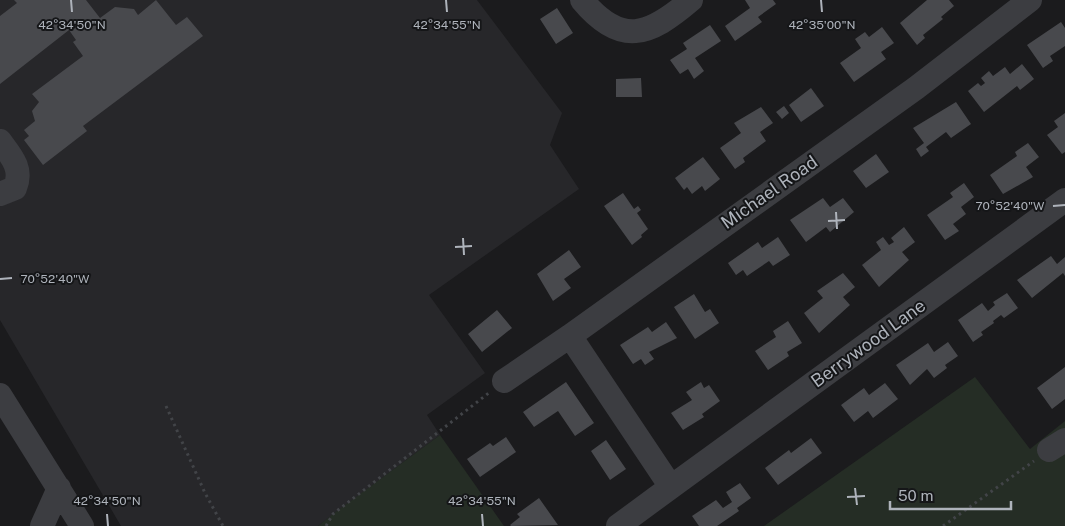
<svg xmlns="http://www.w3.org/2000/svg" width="1065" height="526" viewBox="0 0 1065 526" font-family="'Public Sans',sans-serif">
<rect width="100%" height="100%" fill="#1b1b1d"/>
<path fill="#27272a" d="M0,0H477L562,113L550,145L579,189L429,295L485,373L427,415L440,435L318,526H121L0,320Z"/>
<path fill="#252d25" d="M975,377L1030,449L1065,421V526H764Z
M440,435L504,526H318L333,514Z"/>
<path fill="#48494d" d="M14,0H86L100,18L115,7L134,9L138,15L156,0L176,25L187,17L203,36L83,126L87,131L43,165L24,140L29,136L24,130L35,121L32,111L39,102L32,94L83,56L73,42L76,40L69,30L0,84V16L17,3Z
M745,0H773L776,4L758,17L762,22L735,41L725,26L750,8Z
M927,0H949L954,6L941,17L943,19L923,35L925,38L917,45L900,23Z
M557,8L573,33L556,44L540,19Z
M1061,22L1065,28V46L1050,56L1053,61L1043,68L1027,45Z
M710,25L721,41L695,58L704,71L694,79L688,69L680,74L670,60L687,49L683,43Z
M882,27L894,43L881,52L886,59L854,82L840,63L861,48L855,39L865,32L869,37Z
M1022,64L1034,79L1020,90L1017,86L984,112L968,91L978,83L981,86L985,83L981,78L989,71L993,76L1005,67L1010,74Z
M641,78L642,97H616V79Z
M811,88L824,106L801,122L789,105Z
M956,102L971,124L951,138L946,132L926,147L929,151L921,157L916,149L924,143L913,128Z
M784,106L789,113L782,119L776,112Z
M761,107L773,123L760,132L766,141L743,158L745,162L735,169L720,148L741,133L734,123Z
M1065,113V152L1062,154L1047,135L1058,127L1054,121Z
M1028,143L1039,157L1026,167L1033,177L1003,194L990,175L1017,156L1015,152Z
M876,154L889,172L866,188L853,171Z
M703,157L720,179L705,191L702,186L692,194L687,187L684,190L675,178Z
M964,183L974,197L961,207L966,214L953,224L959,231L945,240L927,215L953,197L950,193Z
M623,193L634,209L638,206L641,210L637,213L648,229L641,235L642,237L632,245L604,206Z
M823,198L830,207L843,198L854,212L830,232L826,227L806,242L790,220Z
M904,227L915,242L902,252L909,260L879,287L862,265L881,250L876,242L883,237L889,245L894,242L891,238Z
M778,237L790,255L773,266L769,261L747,276L743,270L736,275L728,263L758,242L762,248Z
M569,250L581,267L564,279L571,288L553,301L537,274Z
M1051,256L1057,264L1065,257V276L1063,273L1032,298L1017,280Z
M843,273L855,287L843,297L850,305L819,333L804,313L823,298L817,291Z
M1007,293L1018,308L1004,318L1001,315L993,321L994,323L981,332L983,335L973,342L958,320L982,303L988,311L995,305L993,302Z
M694,294L705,312L710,309L719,323L695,339L674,307Z
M497,310L512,328L482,352L468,334Z
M788,321L802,343L787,352L789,356L768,370L755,351L776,337L773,331Z
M666,322L677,338L649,352L654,359L645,365L641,359L633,364L620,345L648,327L652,332Z
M948,342L958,356L945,365L947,368L934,378L927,369L910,385L896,365L928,343L934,352Z
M1065,367V399L1052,409L1037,388Z
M566,382L594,423L575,436L558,411L534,427L523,412Z
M701,382L704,388L709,385L720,401L702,414L704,417L683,430L671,413L692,400L686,392Z
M885,383L898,399L873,418L868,411L854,422L841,405L864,388L869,395Z
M506,437L516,452L480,477L467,459L490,443L493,446Z
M811,438L822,453L778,485L765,468L789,450L791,453Z
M606,440L626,469L610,480L591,451Z
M740,483L751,498L737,508L739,511L717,526H699L692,516L716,500L723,508L732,502L726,492Z
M539,498L558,525L511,526L510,525L520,517L517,514Z"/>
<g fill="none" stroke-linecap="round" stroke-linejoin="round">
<path stroke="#424448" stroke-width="3" stroke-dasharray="2.5 4" stroke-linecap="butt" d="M166,406L205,493L223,526
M326,526L333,514L490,392
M943,526L1034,461"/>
<path stroke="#3c3d41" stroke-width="24" d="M582,0C621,47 649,36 691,0
M0,141C12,157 23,169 15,188L0,194
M570,336L671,487L1065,200
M504,381L570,336L916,88L1030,0
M0,395L82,526
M1049,450L1065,440
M42,526L59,488
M618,526L671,487"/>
</g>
<path fill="none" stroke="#aeb3bb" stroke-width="2" d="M71,0L72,12M446,0L447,12M821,0L822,12M1053,206L1065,205M836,212L837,229M828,221L845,220M463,238L464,255M455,247L472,246M0,279L12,278M855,488L857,505M847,497L865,496M107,514L108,526M482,514L483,526"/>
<g text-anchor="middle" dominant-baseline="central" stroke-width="4" stroke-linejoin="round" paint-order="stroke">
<g font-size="18" fill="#aeb3bb" stroke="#151618">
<text transform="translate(769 192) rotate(-35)">Michael Road</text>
<text transform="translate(868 343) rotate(-36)">Berrywood Lane</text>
</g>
</g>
<g font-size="12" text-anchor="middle" fill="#aeb3bb" stroke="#151618" stroke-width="4" stroke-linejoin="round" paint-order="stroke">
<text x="72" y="29">42°34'50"N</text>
<text x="447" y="29">42°34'55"N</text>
<text x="822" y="29">42°35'00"N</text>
<text x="1010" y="210">70°52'40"W</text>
<text x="55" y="283">70°52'40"W</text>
<text x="107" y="505">42°34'50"N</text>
<text x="482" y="505">42°34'55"N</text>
</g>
<path d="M890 501v8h121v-8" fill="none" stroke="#aeb3bb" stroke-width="2.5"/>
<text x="898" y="501" font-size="15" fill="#aeb3bb" stroke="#151618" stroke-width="4" paint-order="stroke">50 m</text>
</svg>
